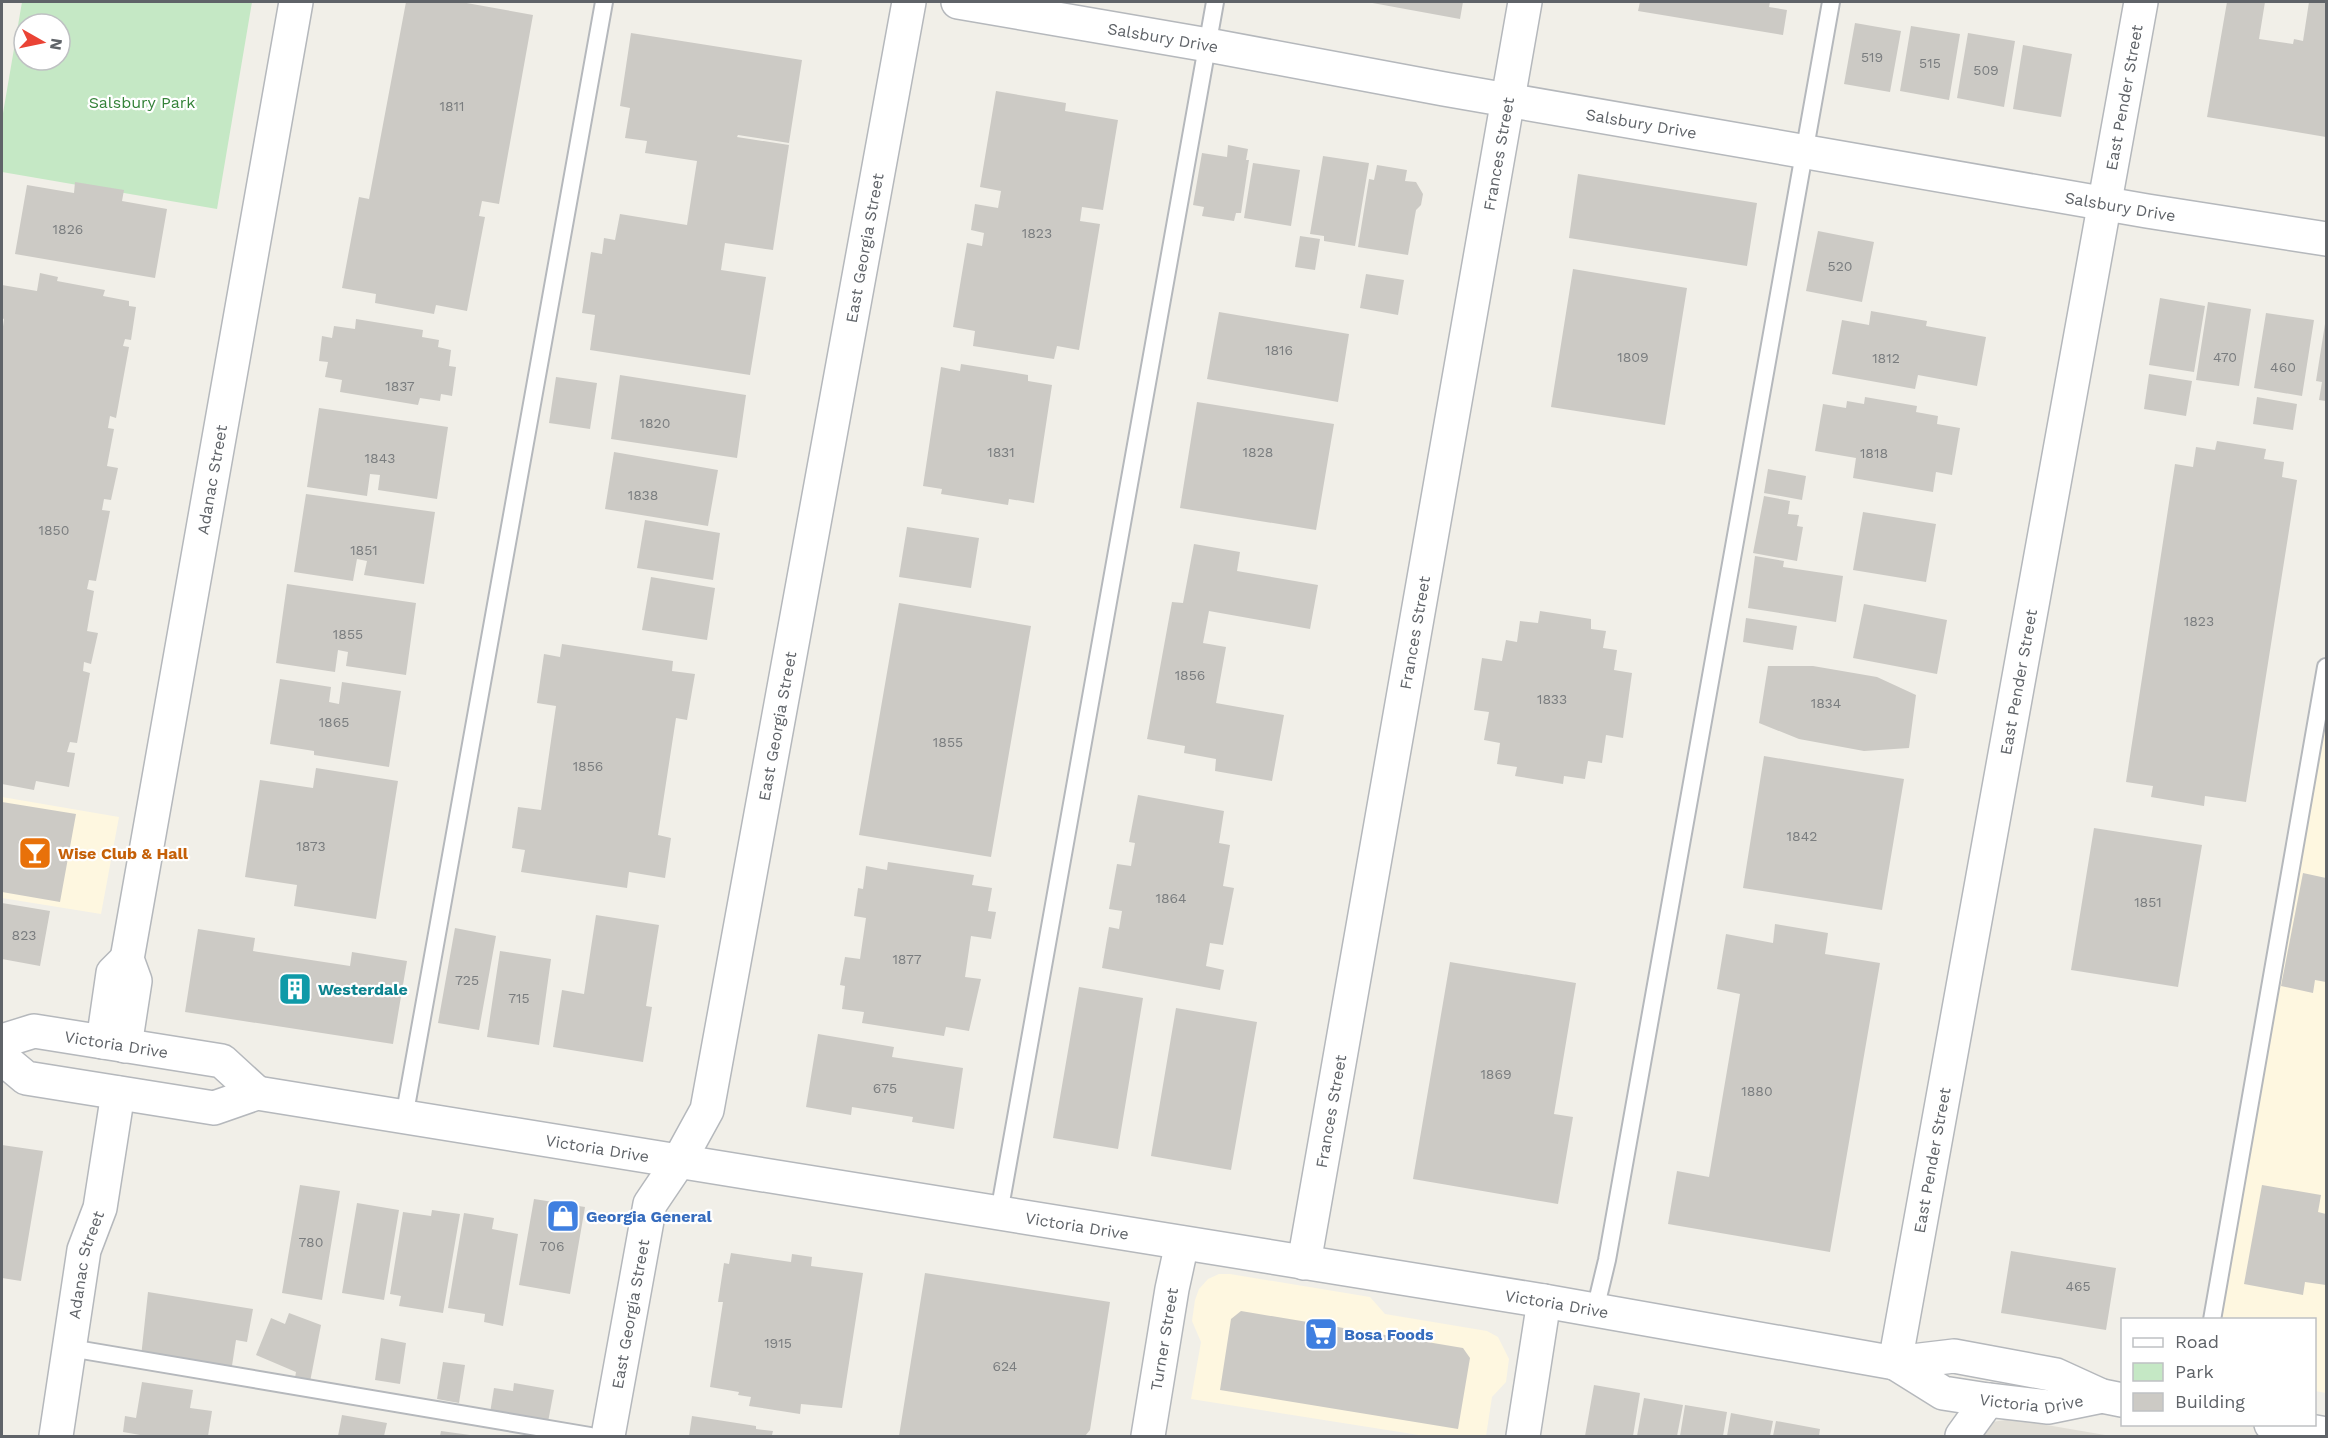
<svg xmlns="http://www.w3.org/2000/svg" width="2328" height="1438" viewBox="0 0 2328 1438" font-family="'Work Sans',sans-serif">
<rect width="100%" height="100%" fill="#f1efe8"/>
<path fill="#fef7e0" d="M2326,667V1393L2315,1391L2314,1320H2212Z
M2,797L119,817L101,914L2,898Z
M1219,1274H1230L1370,1297L1385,1314L1487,1331L1498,1337L1509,1359L1506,1382L1492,1397L1486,1436H1425L1191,1399L1201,1342L1192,1321L1195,1300L1199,1289L1208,1279Z"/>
<path fill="#e1ded6" d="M2011,1419L2111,1436H1974L1986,1423Z"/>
<path fill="#c5e8c5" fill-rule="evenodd" d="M22,2H252L217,209L2,172V119ZM24,24H60V60H24Z"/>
<path fill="#cccac5" d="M406,2H461L533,15L499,204L482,201L479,216L485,217L467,311L436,305L434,314L375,303L376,294L342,288L359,197L369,199Z
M1367,2H1463L1460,19Z
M1640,2H1770L1769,7L1787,10L1783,35L1638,11Z
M2227,2H2265L2259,39L2293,44L2294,39L2303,41L2309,2H2326V137L2207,117Z
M1855,23L1901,31L1890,92L1844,84Z
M1911,26L1960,34L1949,100L1900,91Z
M631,33L802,60L789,143L738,135L737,137L789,145L773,250L725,243L721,270L766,277L750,375L590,350L595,315L582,313L591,252L602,254L604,238L615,240L620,214L687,225L697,161L645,153L647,141L625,138L630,108L620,106Z
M1968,33L2015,41L2004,107L1957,98Z
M2023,45L2072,54L2061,117L2013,109Z
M996,91L1066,103L1065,111L1118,120L1103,210L1082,207L1080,221L1100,224L1079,350L1057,346L1054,359L973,346L975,331L953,327L967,243L982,246L984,233L971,230L975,204L998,208L1001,191L980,187Z
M1228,145L1248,149L1246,160H1249L1241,213H1236L1234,221L1202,216L1204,207L1193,205L1202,153L1227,157Z
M1323,156L1369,163L1355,246L1324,241V236L1310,234Z
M1253,163L1300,170L1291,226L1244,218Z
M1377,165L1407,170L1405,181L1416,182L1423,194L1421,205L1416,210L1408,255L1358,247L1369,179L1374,180Z
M1578,174L1757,203L1747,266L1569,238Z
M75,182L124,190L122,201L167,209L155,278L15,254L27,185L74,193Z
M1818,231L1874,242L1862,302L1806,291Z
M1300,236L1320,239L1315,270L1295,267Z
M1573,269L1687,288L1665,425L1551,407Z
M40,273L58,277L57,281L105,290L103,296L129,301V306L136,307L131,340L125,339L123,346L129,347L116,418L110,416L108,428L114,429L107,466L118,468L111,500L104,499L102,510L110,511L96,581L89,580L87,589L94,591L87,631L98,633L91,664L84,662L83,671L90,673L77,743L70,742L67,752L75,753L69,787L36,781L34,790L2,784V334L4,319L2,318V285L37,291Z
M1366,274L1404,280L1398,315L1360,308Z
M2160,298L2205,306L2194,372L2149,365Z
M2208,302L2251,309L2239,386L2196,380Z
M1871,311L1927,321L1926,326L1986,337L1977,386L1918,375L1915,389L1832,374L1842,320L1869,325Z
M1219,312L1349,334L1338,402L1207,379Z
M2266,313L2314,320L2302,396L2254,388Z
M356,319L423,330L422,337L439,340L438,347L451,350L449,366L456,367L452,396L441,394L440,401L420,398L418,405L340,392L342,380L325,377L328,362L319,361L322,336L332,338L334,326L355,329Z
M2325,324L2326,325V401L2319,400L2322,382L2316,381Z
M961,364L1028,375V381L1052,385L1034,503L1009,499L1008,505L941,494L942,489L923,486L941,367L960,371Z
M2149,374L2192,381L2186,416L2144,409Z
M620,375L746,395L737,458L611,439Z
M556,377L597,383L590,429L549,423Z
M1865,397L1917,406L1916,412L1938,416L1937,424L1960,428L1952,475L1936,472L1933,492L1853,478L1856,458L1815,451L1823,404L1846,408L1847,401L1864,404Z
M2257,397L2297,404L2293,430L2253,424Z
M1197,402L1334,424L1316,530L1180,508Z
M319,408L448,427L437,499L378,490L380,475L370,474L367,496L307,487Z
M2217,441L2266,449L2264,459L2284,462L2282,477L2297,480L2246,802L2205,796L2204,806L2151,797L2153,786L2126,782L2175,464L2193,467L2196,447L2215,450Z
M614,452L718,470L708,526L605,509Z
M1768,469L1806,476L1802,500L1764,493Z
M306,494L435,512L424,584L364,575L367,561L357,559L353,581L294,572Z
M1764,496L1790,501L1788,514L1799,515L1797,526L1803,527L1797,561L1753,553Z
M1863,512L1936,524L1926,582L1853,570Z
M645,520L720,533L713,580L637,568Z
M907,527L979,538L971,588L899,577Z
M1194,544L1240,552L1237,571L1318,585L1310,629L1209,611L1203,643L1226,647L1216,703L1284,715L1272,781L1215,771L1216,759L1184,753L1185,746L1147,739L1172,602L1183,603Z
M1755,556L1784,561L1783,567L1843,576L1836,622L1748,608Z
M651,577L715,588L707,640L642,630Z
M287,584L416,603L406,675L346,666L348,652L338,650L335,672L276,663Z
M899,603L1031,626L991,857L859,835Z
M1864,604L1947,620L1937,674L1853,658Z
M1540,611L1591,619V629L1606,631L1603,648L1617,650L1614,670L1632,673L1623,738L1606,735L1602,763L1588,761L1585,779L1564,776L1563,784L1515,776L1517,767L1497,764L1500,743L1484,740L1489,712L1474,710L1482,658L1502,661L1506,640L1517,642L1520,621L1538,623Z
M1746,618L1797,626L1793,650L1743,642Z
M562,644L673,661L672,671L695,674L687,720L676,718L658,835L671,838L665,878L629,872L627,888L521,872L525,850L512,848L518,807L541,810L556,706L537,703L544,654L560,657Z
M1768,666H1813L1877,677L1916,695L1909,748L1864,751L1799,739L1759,723Z
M280,679L331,687L329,702L339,704L342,682L401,691L389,767L314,755V751L270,744Z
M1764,756L1904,779L1882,910L1743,888Z
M316,768L398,781L376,919L294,906L297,885L245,877L260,780L313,788Z
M1138,795L1224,811L1219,843L1230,845L1223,886L1234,888L1223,945L1210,943L1206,966L1224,970L1220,990L1102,968L1109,927L1119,929L1122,911L1109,909L1117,864L1131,866L1135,843L1129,842Z
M2,802L76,814L60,902L2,892Z
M2094,828L2202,845L2178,987L2071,970Z
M888,862L974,875L972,885L992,888L988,911L996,912L991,939L971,936L965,977L981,979L969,1031L946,1027L944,1036L862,1023L864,1012L842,1009L845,986L840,985L845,957L860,959L866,918L854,916L858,888L863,889L866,866L887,870Z
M2303,873L2326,878V982L2315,980L2313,993L2281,986Z
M2,903L50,911L40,966L2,959Z
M596,915L659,925L646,1006L652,1007L643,1062L553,1047L562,990L584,994Z
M1775,924L1828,933L1825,954L1880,963L1830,1252L1668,1224L1677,1171L1709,1177L1740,994L1717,989L1726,934L1773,943Z
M455,928L496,936L479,1030L438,1023Z
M198,929L255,938L253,951L350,966L352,952L407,961L393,1044L185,1012Z
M500,951L551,959L539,1045L487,1037Z
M1450,962L1576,983L1554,1114L1573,1117L1558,1204L1413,1179Z
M1079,987L1143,998L1118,1149L1053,1138Z
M1176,1008L1257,1022L1231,1170L1151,1156Z
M818,1034L894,1047L892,1057L963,1068L954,1129L912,1122L913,1117L852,1107L851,1115L806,1107Z
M2,1145L43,1151L21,1281L2,1278Z
M300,1185L340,1191L322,1300L282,1293Z
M2262,1185L2321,1195L2318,1212L2326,1214V1285L2305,1282L2303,1295L2244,1284Z
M534,1199L585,1207L570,1294L519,1285Z
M357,1203L399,1210L384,1300L342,1293Z
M432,1210L460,1214L443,1313L399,1306L401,1296L390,1294L403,1212L431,1216Z
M464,1213L494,1218L492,1229L518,1234L503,1326L484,1322L485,1314L448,1308Z
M2011,1251L2116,1268L2106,1330L2001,1313Z
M731,1253L791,1262L792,1254L812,1257L811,1266L863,1273L842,1408L801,1404L800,1414L749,1406L751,1397L738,1395L739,1392L710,1387L723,1302H718L724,1263L729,1264Z
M925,1273L1110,1302L1090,1430L1085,1436H899Z
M148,1292L253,1309L247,1342L236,1340L231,1372L141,1357Z
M1241,1311L1463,1348L1470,1358L1458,1429L1220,1390L1231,1319Z
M289,1313L321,1325L309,1387L294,1384L296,1372L256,1355L271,1318L285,1324Z
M381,1338L406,1343L400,1384L375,1380Z
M443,1362L465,1365L459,1403L437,1399Z
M142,1382L193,1390L190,1408L212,1411L208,1436H146L123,1432L125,1416L136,1418Z
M514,1383L554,1390L548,1422L490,1413L494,1388L513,1391Z
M1594,1385L1640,1393L1633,1436H1585Z
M1644,1398L1683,1405L1677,1436H1637Z
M1685,1405L1727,1412L1723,1436H1680Z
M1731,1413L1773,1421L1770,1436H1727Z
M342,1415L387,1423L384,1436H338Z
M692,1416L756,1426V1429L773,1431L772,1435L777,1436H689Z
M1776,1421L1820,1429L1819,1436H1773Z
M441,1431L470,1435L469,1436H440Z"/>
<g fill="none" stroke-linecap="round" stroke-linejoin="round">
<defs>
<path id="service" d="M404,1118L604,2
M999,1213L1215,2
M1595,1310L1607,1260L1831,2
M2212,1320L2326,667
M70,1348L590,1436"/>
<g id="minor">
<path id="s1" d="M958,2L1208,45L1444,89L2147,211L2326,239"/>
<path d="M103,1042L113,973L127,959"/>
<path id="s2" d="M125,1046L135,981L127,959L296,2"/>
<path id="s3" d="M1304,1263L1525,2"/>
<path id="s4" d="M1895,1363L2141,2"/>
<path id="s5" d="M56,1436L84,1250L100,1208L118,1093"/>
<path id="s6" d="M608,1436L650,1204L679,1161L707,1110L909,2"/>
<path id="s7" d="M1148,1436L1172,1289L1182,1243"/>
<path d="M1523,1436L1544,1301"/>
<path d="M1962,1436L1988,1400"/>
</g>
<g id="tertiary">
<path id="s8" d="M2,1041L34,1031L222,1061L257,1093"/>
<path id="s9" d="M2,1058L26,1078L214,1108L257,1093L1544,1301L1895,1363L1954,1356L2056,1375L2102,1396L2122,1400"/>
<path id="s10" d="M1895,1363L1943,1393L1988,1400L2048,1407L2102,1396"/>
<path d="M2271,1424L2326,1434"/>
</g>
</defs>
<use href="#service" stroke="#b5b8bc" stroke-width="20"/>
<use href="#minor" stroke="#b5b8bc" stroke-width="36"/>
<use href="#tertiary" stroke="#b5b8bc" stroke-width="36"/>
<use href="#service" stroke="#fff" stroke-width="16"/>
<use href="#minor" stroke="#fff" stroke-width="33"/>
<use href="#tertiary" stroke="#fff" stroke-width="33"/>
</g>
<defs>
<symbol id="bar-square" viewBox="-11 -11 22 22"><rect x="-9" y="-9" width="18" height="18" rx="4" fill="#e8710a" stroke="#fff"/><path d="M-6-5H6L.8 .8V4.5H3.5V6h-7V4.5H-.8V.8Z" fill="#fff"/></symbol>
<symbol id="building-square" viewBox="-11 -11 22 22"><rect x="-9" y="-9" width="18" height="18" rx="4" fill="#0f9aa8" stroke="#fff"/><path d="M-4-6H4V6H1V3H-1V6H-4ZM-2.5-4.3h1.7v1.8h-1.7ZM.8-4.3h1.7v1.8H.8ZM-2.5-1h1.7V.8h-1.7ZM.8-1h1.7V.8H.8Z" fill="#fff"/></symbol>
<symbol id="shop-square" viewBox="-11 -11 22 22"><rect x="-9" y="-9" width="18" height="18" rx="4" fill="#3f7fe0" stroke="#fff"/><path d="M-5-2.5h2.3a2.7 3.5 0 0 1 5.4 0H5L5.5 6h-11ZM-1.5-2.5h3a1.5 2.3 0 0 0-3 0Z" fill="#fff"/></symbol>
<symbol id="supermarket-square" viewBox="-11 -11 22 22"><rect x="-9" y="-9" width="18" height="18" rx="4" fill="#3f7fe0" stroke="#fff"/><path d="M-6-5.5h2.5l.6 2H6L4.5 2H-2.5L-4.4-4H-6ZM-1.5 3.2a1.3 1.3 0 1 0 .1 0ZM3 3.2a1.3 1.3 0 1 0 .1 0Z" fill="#fff"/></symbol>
</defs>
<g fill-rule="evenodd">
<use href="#bar-square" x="16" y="834" width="38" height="38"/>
<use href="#building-square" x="276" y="970" width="38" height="38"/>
<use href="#shop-square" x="544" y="1197" width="38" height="38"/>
<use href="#supermarket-square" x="1302" y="1315" width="38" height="38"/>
</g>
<g text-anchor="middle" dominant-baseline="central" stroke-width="4.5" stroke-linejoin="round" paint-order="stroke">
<g font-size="14" fill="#7a7d7f">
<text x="1872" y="57">519</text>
<text x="1930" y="63">515</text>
<text x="1986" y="70">509</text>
<text x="452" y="106">1811</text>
<text x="68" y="229">1826</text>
<text x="1037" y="233">1823</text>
<text x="1840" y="266">520</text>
<text x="1279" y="350">1816</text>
<text x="1633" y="357">1809</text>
<text x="2225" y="357">470</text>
<text x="1886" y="358">1812</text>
<text x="2283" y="367">460</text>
<text x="400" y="386">1837</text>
<text x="655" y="423">1820</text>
<text x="1001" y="452">1831</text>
<text x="1258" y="452">1828</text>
<text x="1874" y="453">1818</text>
<text x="380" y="458">1843</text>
<text x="643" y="495">1838</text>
<text x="54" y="530">1850</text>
<text x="364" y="550">1851</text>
<text x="2199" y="621">1823</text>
<text x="348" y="634">1855</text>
<text x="1190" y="675">1856</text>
<text x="1552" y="699">1833</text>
<text x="1826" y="703">1834</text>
<text x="334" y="722">1865</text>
<text x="948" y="742">1855</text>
<text x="588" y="766">1856</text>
<text x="1802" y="836">1842</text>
<text x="311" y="846">1873</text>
<text x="1171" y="898">1864</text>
<text x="2148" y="902">1851</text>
<text x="24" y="935">823</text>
<text x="907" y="959">1877</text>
<text x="467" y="980">725</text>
<text x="519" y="998">715</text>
<text x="1496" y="1074">1869</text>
<text x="885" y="1088">675</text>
<text x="1757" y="1091">1880</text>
<text x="311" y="1242">780</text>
<text x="552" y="1246">706</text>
<text x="2078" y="1286">465</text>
<text x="778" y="1343">1915</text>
<text x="1005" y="1366">624</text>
</g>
<g font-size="16" fill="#5f6368" stroke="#fff">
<text stroke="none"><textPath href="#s1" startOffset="208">Salsbury Drive</textPath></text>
<text stroke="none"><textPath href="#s4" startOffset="1286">East Pender Street</textPath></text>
<text stroke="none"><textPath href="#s1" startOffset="694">Salsbury Drive</textPath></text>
<text stroke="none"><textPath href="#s3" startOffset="1126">Frances Street</textPath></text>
<text stroke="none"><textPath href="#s1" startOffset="1180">Salsbury Drive</textPath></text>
<text stroke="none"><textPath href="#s6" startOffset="1222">East Georgia Street</textPath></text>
<text stroke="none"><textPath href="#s2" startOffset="576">Adanac Street</textPath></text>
<text stroke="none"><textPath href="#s3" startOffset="640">Frances Street</textPath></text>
<text stroke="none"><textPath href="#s4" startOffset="692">East Pender Street</textPath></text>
<text stroke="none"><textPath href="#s6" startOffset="736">East Georgia Street</textPath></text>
<text stroke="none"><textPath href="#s8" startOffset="117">Victoria Drive</textPath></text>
<text stroke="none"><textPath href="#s3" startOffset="154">Frances Street</textPath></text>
<text stroke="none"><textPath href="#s9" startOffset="612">Victoria Drive</textPath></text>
<text stroke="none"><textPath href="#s4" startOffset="206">East Pender Street</textPath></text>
<text stroke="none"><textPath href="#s9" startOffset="1098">Victoria Drive</textPath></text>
<text stroke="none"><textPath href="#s5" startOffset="174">Adanac Street</textPath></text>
<text stroke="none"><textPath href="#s9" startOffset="1584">Victoria Drive</textPath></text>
<text stroke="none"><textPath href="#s6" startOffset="124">East Georgia Street</textPath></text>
<text stroke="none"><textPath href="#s7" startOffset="98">Turner Street</textPath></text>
<text stroke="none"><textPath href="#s10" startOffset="146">Victoria Drive</textPath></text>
</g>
<g font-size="16" fill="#348238" stroke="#fff">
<text x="142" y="102">Salsbury Park</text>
</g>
<g font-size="16" font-weight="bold" fill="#c56008" stroke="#fff" text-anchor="start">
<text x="58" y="853">Wise Club &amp; Hall</text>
</g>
<g font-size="16" font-weight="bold" fill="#0d838f" stroke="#fff" text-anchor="start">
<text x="318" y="989">Westerdale</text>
</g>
<g font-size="16" font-weight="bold" fill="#366cbe" stroke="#fff" text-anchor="start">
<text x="586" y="1216">Georgia General</text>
<text x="1344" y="1334">Bosa Foods</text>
</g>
</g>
<rect width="2328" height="1438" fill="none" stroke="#5f6368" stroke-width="6"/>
<rect x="2121" y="1318" width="195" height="108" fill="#ffffff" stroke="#bfc1c3" stroke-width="1.5"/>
<rect x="2133" y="1338" width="30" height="9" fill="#ffffff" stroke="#bfc1c3" stroke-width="1.5"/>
<text x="2175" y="1348" font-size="18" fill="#5f6368">Road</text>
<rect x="2133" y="1363" width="30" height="18" fill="#c5e8c5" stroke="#bfc1c3" stroke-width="1.5"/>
<text x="2175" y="1378" font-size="18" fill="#5f6368">Park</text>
<rect x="2133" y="1393" width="30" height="18" fill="#cccac5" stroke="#bfc1c3" stroke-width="1.5"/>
<text x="2175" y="1408" font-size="18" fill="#5f6368">Building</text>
<g transform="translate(42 42) rotate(99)"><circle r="28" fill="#ffffff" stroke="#bfc1c3" stroke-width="1.5"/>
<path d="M0-4.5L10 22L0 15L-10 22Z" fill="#ea4335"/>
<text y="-9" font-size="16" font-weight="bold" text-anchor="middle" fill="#5f6368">N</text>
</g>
</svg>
